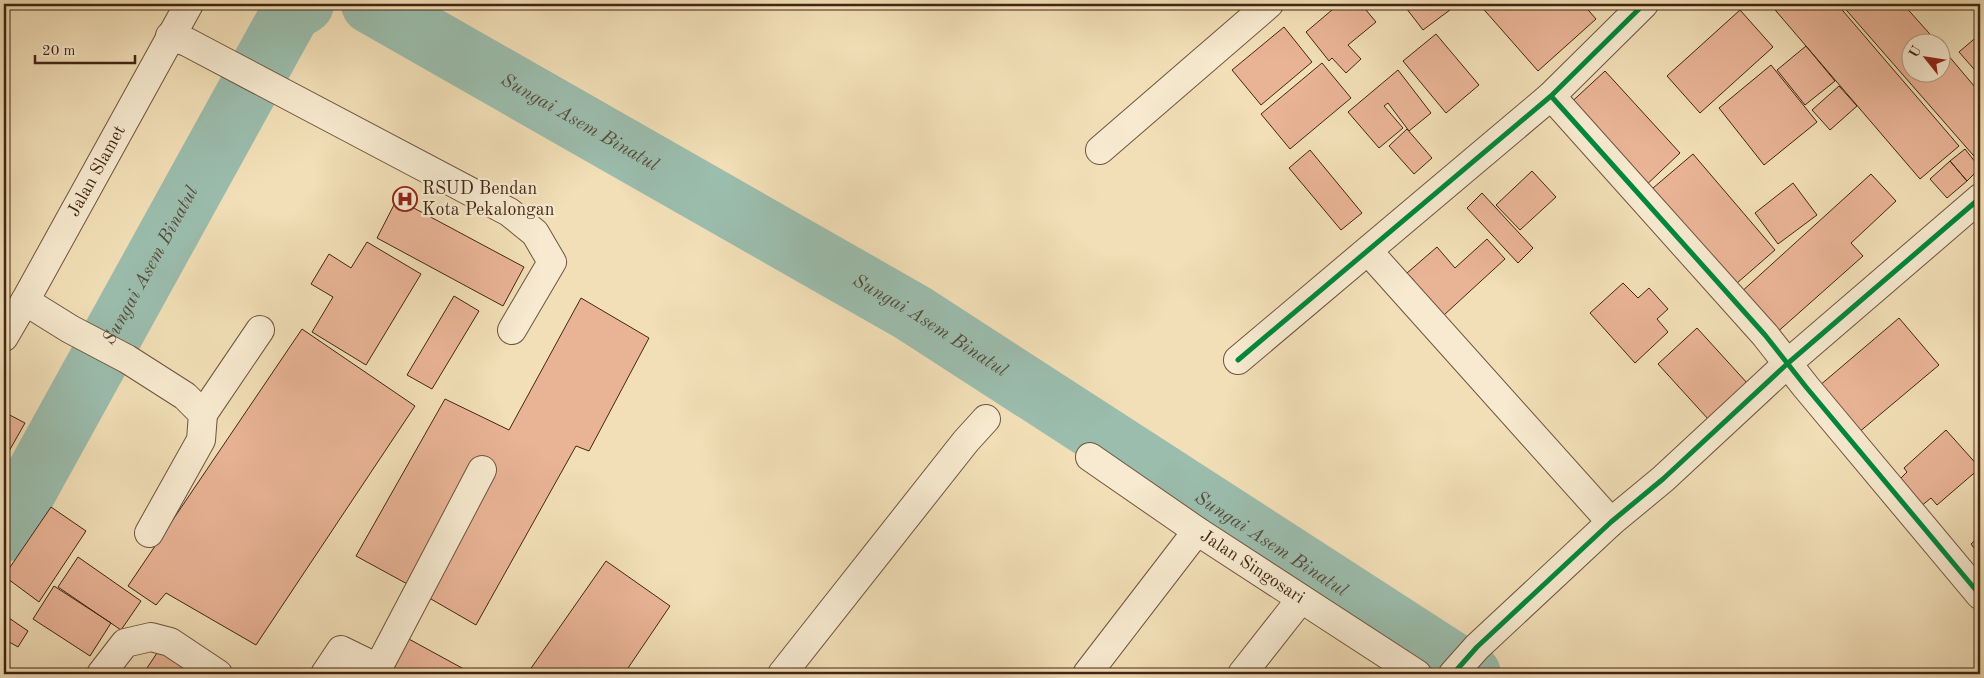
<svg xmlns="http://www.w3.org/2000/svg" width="1984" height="678" viewBox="0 0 1984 678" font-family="'Old Standard TT',serif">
<rect width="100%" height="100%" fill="#f2dfb7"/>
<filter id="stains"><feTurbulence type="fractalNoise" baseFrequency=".004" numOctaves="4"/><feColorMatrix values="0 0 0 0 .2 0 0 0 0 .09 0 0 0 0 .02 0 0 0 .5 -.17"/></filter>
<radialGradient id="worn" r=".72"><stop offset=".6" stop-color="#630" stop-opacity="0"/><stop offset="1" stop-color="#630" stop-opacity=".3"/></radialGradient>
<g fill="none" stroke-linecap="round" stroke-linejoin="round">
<g stroke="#9bbdad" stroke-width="60">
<path id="s1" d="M371,4L913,313L1471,674"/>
<path id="s2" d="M4,532L291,12L304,4"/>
</g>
</g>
<path fill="#e9b496" stroke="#422513" d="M1339,4H1361L1376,22L1348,45L1361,59L1346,73L1332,58L1329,61L1306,32Z
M1403,4H1458L1423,30Z
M1479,4H1583L1596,19L1538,71Z
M1770,4H1837L1959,146L1920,179Z
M1841,4H1903L1937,42H1912V72H1942V48L1980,93V163Z
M1740,10L1773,47L1700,113L1667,76Z
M1284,27L1312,62L1261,105L1232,70Z
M1436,34L1479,85L1446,113L1403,61Z
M1980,34V76L1959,52Z
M1806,46L1835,81L1805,105L1777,70Z
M1322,63L1351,98L1290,149L1261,114Z
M1771,65L1817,122L1764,165L1719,108Z
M1398,70L1431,113L1409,131L1388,103L1384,106L1403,128L1379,148L1348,112Z
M1605,71L1680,153L1641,190L1565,108Z
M1839,86L1857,106L1830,130L1812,110Z
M1407,129L1432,158L1414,174L1389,146Z
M1965,149L1980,168L1967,181L1950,161Z
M1310,150L1362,213L1341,230L1289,168Z
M1693,154L1775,250L1729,290L1646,194Z
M1950,161L1967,181L1947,198L1930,179Z
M1532,171L1556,197L1520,230L1496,205Z
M1871,174L1896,201L1851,243L1863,256L1774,335L1739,294Z
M1793,183L1817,215L1778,244L1755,213Z
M1482,193L1533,248L1518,263L1467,208Z
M397,199L524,267L503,306L377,238Z
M1487,239L1505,259L1444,315L1407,273L1437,247L1455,268Z
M367,242L421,274L366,365L312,332L333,297L311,284L329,254L351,268Z
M1623,283L1638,298L1649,288L1668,309L1657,319L1668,332L1635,363L1590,313Z
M454,296L479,311L432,389L407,375Z
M581,298L649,338L589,451L576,446L476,625L424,595L495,466L481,456L411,586L356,556L445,399L509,430Z
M1899,318L1939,365L1858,433L1819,386Z
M1697,328L1748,384L1709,420L1658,364Z
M302,329L415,406L256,645L166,593L156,605L128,586Z
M4,412L25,423L4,460Z
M1946,430L1980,468L1937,505L1931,498L1920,507L1899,480L1907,472L1904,468Z
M51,507L86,531L39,602L4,576Z
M1980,536V556L1971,544Z
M78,557L141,601L121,630L58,587Z
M606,561L670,606L624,674H527Z
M54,586L111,623L90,656L33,619Z
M9,618L28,631L18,647L4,639V626Z
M407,638L473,674H387Z
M163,644L207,674H143Z"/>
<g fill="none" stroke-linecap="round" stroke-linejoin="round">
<defs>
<g id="minor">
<path d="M170,36L187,42L509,212L535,233L552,262L512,330"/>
<path d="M1551,96L1765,335L1806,387L1980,595"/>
<path d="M1100,150L1269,4"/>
<path d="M1368,251L1611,522"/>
<path d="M25,301L70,329L127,359L185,396L203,414L201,440L149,533"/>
<path id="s3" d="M4,337L25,301L189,4"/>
<path d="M1238,360L1551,96L1644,4"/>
<path d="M203,414L260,330"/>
<path id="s4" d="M1090,457L1197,531L1417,674"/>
<path d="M101,674L125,643L151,637L170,642L218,674"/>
<path d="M325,674L341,650L378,668L482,470"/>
<path d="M782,674L966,441L986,419"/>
<path d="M1087,674L1197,531"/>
<path d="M1242,674L1301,599"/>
<path d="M1453,674L1477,647L1611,522L1663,479L1787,364L1980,198"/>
</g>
</defs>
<use href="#minor" stroke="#6e543c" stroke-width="30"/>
<use href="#minor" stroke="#f7ead0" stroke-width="28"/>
<defs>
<path id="cycleway" d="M1551,96L1765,335L1806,387L1980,595
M1238,360L1551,96L1644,4
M1453,674L1477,647L1611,522L1663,479L1787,364L1980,198"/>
</defs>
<use href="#cycleway" stroke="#f7ead0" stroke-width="8"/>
<use href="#cycleway" stroke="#00873e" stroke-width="5"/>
</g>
<defs>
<symbol id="hospital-ring" viewBox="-11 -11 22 22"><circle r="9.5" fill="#f7ead0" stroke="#8f2418" stroke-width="1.5"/><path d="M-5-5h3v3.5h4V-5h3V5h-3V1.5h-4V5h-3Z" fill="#8f2418"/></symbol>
</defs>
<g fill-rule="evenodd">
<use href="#hospital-ring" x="391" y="185" width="28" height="28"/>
</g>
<g text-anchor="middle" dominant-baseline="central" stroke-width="4.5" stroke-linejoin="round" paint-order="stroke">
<g font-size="18" fill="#422513" stroke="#f7ead0">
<text stroke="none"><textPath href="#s3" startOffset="190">Jalan Slamet</textPath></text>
<text stroke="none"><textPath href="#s4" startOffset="196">Jalan Singosari</textPath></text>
</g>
<g font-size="18" fill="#422513" stroke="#f7ead0" text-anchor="start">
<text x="422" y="189">RSUD Bendan<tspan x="422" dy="21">Kota Pekalongan</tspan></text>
</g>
<g font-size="19" font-style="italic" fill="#584b3a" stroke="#f7ead0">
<text stroke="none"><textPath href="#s1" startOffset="240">Sungai Asem Binatul</textPath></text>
<text stroke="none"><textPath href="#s2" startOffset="304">Sungai Asem Binatul</textPath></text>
<text stroke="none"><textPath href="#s1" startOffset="645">Sungai Asem Binatul</textPath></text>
<text stroke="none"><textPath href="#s1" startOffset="1050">Sungai Asem Binatul</textPath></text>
</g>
</g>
<rect width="1984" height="678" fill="none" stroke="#f2dfb7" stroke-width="20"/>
<rect x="5" y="5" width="1974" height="668" fill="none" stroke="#422513" stroke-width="2.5"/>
<rect x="10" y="10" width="1964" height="658" fill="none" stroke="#422513"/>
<g transform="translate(1926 58) rotate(300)"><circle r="24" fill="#f7ead0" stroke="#af9b84"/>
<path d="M0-4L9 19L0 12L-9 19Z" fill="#8f2418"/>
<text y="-8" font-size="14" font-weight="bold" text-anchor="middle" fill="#422513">U</text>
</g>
<path d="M35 55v8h100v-8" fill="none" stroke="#422513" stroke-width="2.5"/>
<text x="42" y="55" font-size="15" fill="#422513" stroke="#f7ead0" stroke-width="4" paint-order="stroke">20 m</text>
<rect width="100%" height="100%" filter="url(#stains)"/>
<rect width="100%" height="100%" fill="url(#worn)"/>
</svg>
